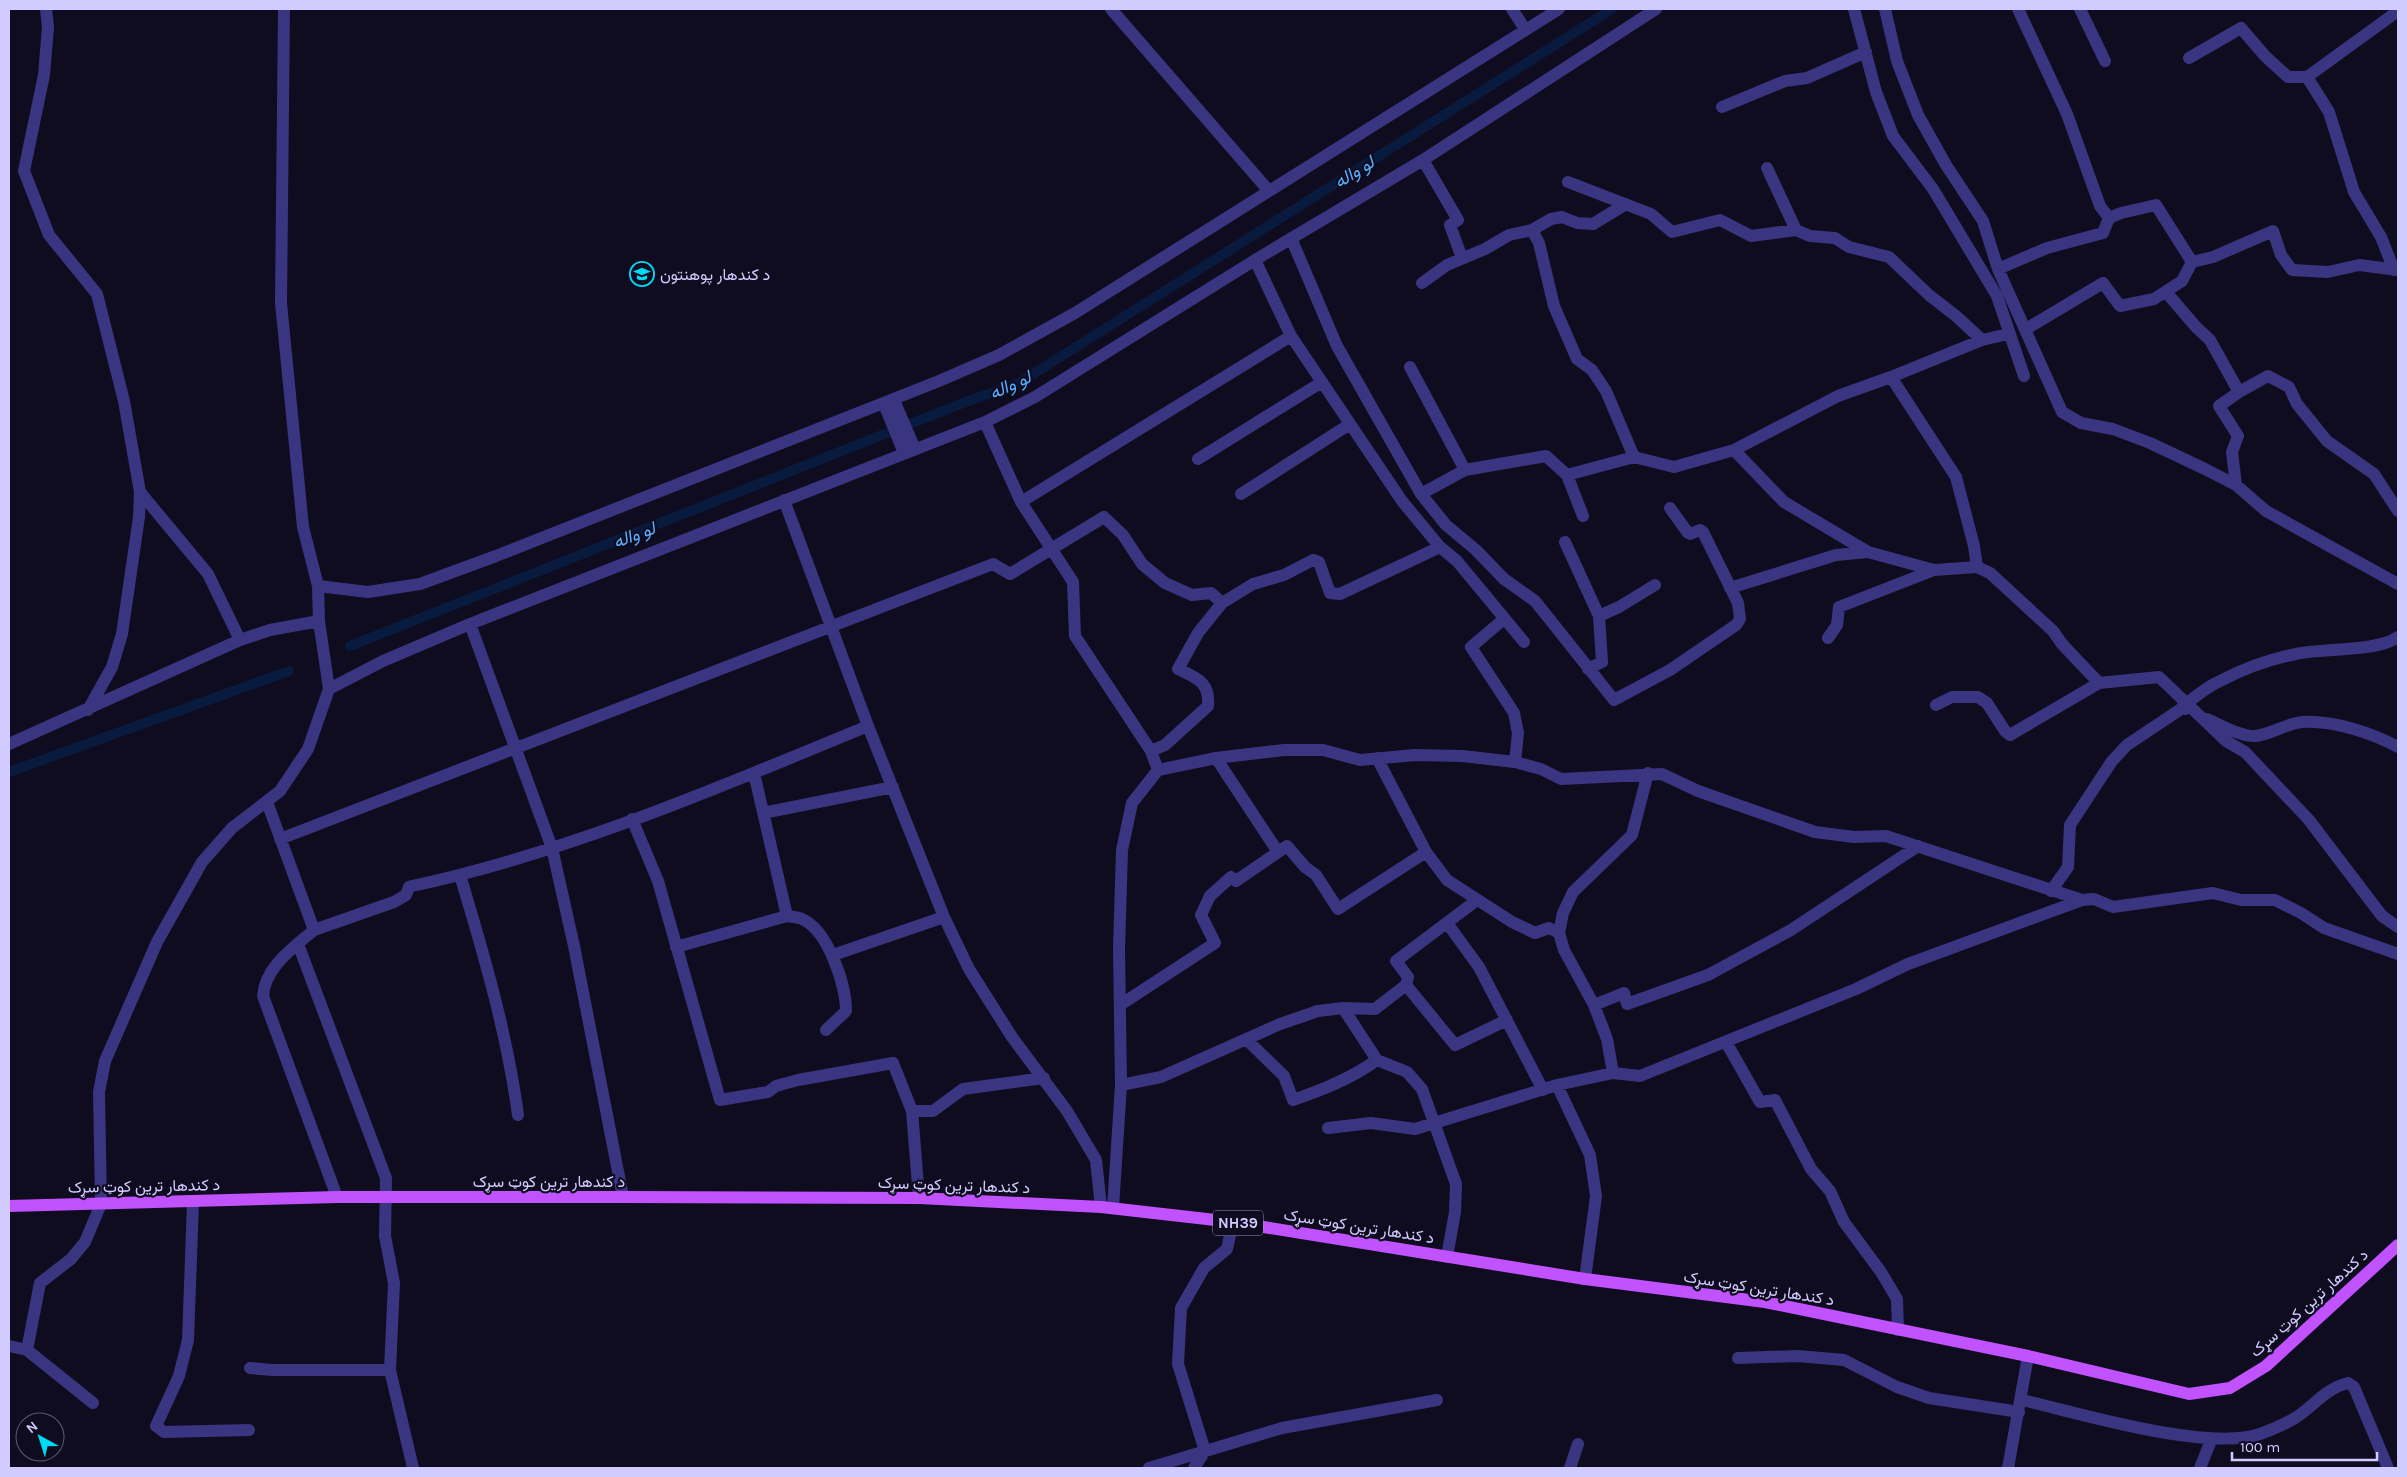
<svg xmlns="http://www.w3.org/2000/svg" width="2407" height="1477" viewBox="0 0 2407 1477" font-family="Karla,Vazirmatn,sans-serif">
<rect width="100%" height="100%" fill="#100c20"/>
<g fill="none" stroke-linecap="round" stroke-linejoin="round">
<path stroke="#081a3e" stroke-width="10" d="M350,646L968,401L1019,383L1612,9
M9,772L289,671"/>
<path stroke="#3a3581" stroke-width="12" d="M46,9L48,27L44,75L24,171L49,235L97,294L124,401L140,492L139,517L122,634L112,667L88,710
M1111,9L1269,191
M1512,9L1525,29
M1854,9L1876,92L1893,136L1933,189L1997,296L2024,376
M1885,9L1897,61L1918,115L1946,165L1983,221L1998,269L2062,412L2081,423L2113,429L2150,443L2205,469L2236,485L2266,511L2398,584
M2018,9L2067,114L2100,206L2109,218
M2080,9L2105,61
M2189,58L2241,28L2265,56L2288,77H2307L2398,11
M2307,77L2329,112L2354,192L2381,237L2394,270
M1722,107L1785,81L1807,78L1866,52
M1423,160L1458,220L1450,225L1462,258
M1767,168L1796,230
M1568,182L1651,214L1672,232L1720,220L1751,236L1796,230L1810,236L1835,238L1849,247L1889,257L1929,295L1956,316L1982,340
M1532,230L1539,243L1554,306L1577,359L1592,370L1606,391L1634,457
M1291,238L1337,346L1421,494L1446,525L1476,550L1504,579L1535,601L1614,700L1670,670L1736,625L1740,619L1738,603L1703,532L1700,530L1690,534L1688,533L1670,508
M1255,260L1291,336L1402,501L1440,547L1457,561L1524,642
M1998,269L2047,248L2103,233L2109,218L2121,213L2156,205L2192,262
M1422,283L1447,265L1485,249L1509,235L1532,230L1551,219L1562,217L1577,223L1593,224L1626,204
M2166,292L2196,327L2210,340L2239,392L2219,406L2238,436L2232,452L2236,485
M2026,329L2103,283L2120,306L2154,299L2182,281L2192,262L2213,257L2273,231L2281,255L2292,270L2328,272L2359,265L2398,270
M1410,367L1465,470
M1891,377L1956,477L1974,546L1977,567
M2239,392L2268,376L2289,387L2297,404L2327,441L2374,474L2398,511
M894,400L915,449
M884,404L904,453
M985,422L1021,502L1073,582L1075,636L1151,751L1158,770
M1734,450L1784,502L1868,552
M1198,459L1322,382
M1567,475L1583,516
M140,492L208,574L240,640
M1241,494L1350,424
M1421,494L1465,470L1546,456L1567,475L1634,457L1674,467L1734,450L1838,396L1891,377L1982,340L2008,334
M784,500L868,726L944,917L969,969L1012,1037L1067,1111L1096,1160L1101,1207
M1021,502L1291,336
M1565,542L1599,616L1602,662L1588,669
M318,586L368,592L420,584L496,556L939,381L999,355L1075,313L1559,9
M1730,588L1836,555L1868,552L1934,570L1977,567L1990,573L2053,631L2062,644L2099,683
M1599,616L1619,607L1655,585
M1504,619L1471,647L1514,713L1518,733L1515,762
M470,624L552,848L574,946L623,1197
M1828,638L1837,625L1839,607L1934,570
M329,689L383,661L470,624L985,422L1035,397L1255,260L1423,160L1656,9
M1936,705L1952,697H1978L1987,703L2005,731L2010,735L2099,683L2159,677L2226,741L2245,752L2309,820L2382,916L2398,927
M2185,709L2182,707C2194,698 2206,687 2220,681C2243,669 2270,659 2296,654C2323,648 2377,652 2398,637
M2207,719C2221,725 2239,736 2254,736C2268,736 2287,723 2302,722C2333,720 2372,733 2398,747
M9,744L240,640L270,630L319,621
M1151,751L1165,745L1208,706C1210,682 1197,678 1178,669L1198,633L1222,603L1253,584L1284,575L1313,560L1319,562L1330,593L1340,594L1440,547
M1216,758L1278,852
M1377,758L1426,852L1447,880L1512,922L1535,933L1549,928L1559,933
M754,773L787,916
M267,802L314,930C293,948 265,967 263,996L337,1197
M763,813L893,787
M632,819L658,881L720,1100L768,1092L776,1086L798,1080L893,1063L912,1111L919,1198
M280,839L993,564L1010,574L1104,517L1123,535L1142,564L1165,583L1192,595L1211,593L1222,603
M460,875C484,955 507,1033 518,1115
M2051,891L2068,867L2070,825L2112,761L2127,745L2187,705
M1447,923L1479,967L1543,1090
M314,930L394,902L406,895L409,887L412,886C570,852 720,787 868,726
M298,944L386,1178L385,1236L394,1283L390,1370L413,1468
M676,947L787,916C792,917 798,917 802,919C828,930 846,985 846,1011L826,1030
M833,955L944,917
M1406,985L1455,1045L1507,1020
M1120,1005L1215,943L1201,915L1210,896L1231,877L1236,881L1287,846L1305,867L1316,875L1338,909L1426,852
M1594,1005L1624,993L1627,1004L1708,975L1791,930L1918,846
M1343,1008L1377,1060L1407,1072L1422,1089L1456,1184L1455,1212L1447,1257
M1246,1039L1284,1076L1293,1100C1323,1090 1350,1079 1377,1060
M1726,1042L1760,1102L1775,1100L1811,1169L1830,1191L1844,1222L1881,1272L1897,1299L1898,1330
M1613,1073L1607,1039L1594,1005L1564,950L1559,933L1563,913L1573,892L1632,835L1648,773
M1121,1085L1161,1077L1280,1024L1318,1011L1343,1008L1375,1009L1406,985L1408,977L1396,961L1477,900
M1557,1085L1590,1155L1596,1196L1585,1279
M912,1111H933L963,1089L1044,1078
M1328,1128L1371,1123L1415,1129L1557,1085L1613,1073L1640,1076L1856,989L1908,964L2082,900
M193,1202L188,1340L179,1376L156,1426L164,1432L249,1430
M1113,1208L1121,1085L1119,949L1122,850L1132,803L1158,770L1216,758L1284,750H1323L1360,760L1415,755L1462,756L1515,762L1541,769L1561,779L1662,774L1698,791L1815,832L1854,837L1886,836L2082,900L2094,899L2113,907L2213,893L2241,900H2275L2301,913L2324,928L2398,954
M9,1346L27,1350
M1738,1358L1797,1356L1844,1360L1897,1387L1929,1398L2019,1412
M250,1368L272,1370H390
M2022,1400C2079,1413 2206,1452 2260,1434C2271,1430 2285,1424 2295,1418C2313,1407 2326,1388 2348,1383L2354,1387L2388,1468
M93,1403L27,1350L40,1283L71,1259L85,1242L101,1204L99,1092L105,1061L157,942L202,862L232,828L280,791L308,749L329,689L319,621L318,586L303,527L281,303L284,9
M1149,1468L1282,1428L1437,1400
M1194,1468L1205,1451L1178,1364L1181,1308L1204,1268L1227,1249L1233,1222
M1570,1468L1578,1444
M2008,1468L2028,1356
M2200,1468L2212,1438"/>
<path stroke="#c152ff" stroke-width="12" d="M9,1206L337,1197H623L919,1198L1101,1207L1233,1222L1585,1279L1765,1302L2028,1356L2189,1394L2230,1388L2266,1366L2398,1245"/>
</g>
<defs>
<symbol id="university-ring" viewBox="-11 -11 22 22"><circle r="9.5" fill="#100c20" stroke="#00d9f6" stroke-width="1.5"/><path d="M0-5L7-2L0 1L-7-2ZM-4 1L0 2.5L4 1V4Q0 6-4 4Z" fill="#00d9f6"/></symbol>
</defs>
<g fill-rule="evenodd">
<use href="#university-ring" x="628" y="260" width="28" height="28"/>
</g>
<g text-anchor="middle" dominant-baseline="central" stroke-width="4.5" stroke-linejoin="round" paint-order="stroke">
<rect fill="#100c20" stroke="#9892bc" stroke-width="1" x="1213" y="1210.5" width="50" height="25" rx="4"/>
<g font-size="15" font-weight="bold" fill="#d2cbff">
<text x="1238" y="1223">NH39</text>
</g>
<g font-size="16" fill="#d2cbff" stroke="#100c20" text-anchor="start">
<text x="660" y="274">د کندهار پوهنتون</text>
</g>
<g font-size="16" fill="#d2cbff" stroke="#100c20">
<text x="549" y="1181">د کندهار ترين کوټ سړک</text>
<text transform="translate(954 1185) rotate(2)">د کندهار ترين کوټ سړک</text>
<text transform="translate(144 1186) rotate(-1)">د کندهار ترين کوټ سړک</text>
<text transform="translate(1359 1226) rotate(9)">د کندهار ترين کوټ سړک</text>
<text transform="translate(1759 1288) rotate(9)">د کندهار ترين کوټ سړک</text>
<text transform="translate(2309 1303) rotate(-42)">د کندهار ترين کوټ سړک</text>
</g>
<g font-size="18" font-style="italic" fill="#59afff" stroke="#100c20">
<text transform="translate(1354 172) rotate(-32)">لو واله</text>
<text transform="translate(1010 385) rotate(-25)">لو واله</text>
<text transform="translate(634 535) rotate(-21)">لو واله</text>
</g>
</g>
<rect width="2407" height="1477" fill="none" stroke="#d2cbff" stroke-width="20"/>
<g transform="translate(40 1437) rotate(321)"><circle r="24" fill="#100c20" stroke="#5e5879"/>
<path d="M0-4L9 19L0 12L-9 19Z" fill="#00d9f6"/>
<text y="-8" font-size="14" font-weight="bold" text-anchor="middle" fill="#d2cbff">N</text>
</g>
<path d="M2232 1452v8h145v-8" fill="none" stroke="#d2cbff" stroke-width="2.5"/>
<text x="2240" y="1452" font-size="15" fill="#d2cbff" stroke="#100c20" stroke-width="4" paint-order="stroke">100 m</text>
</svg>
